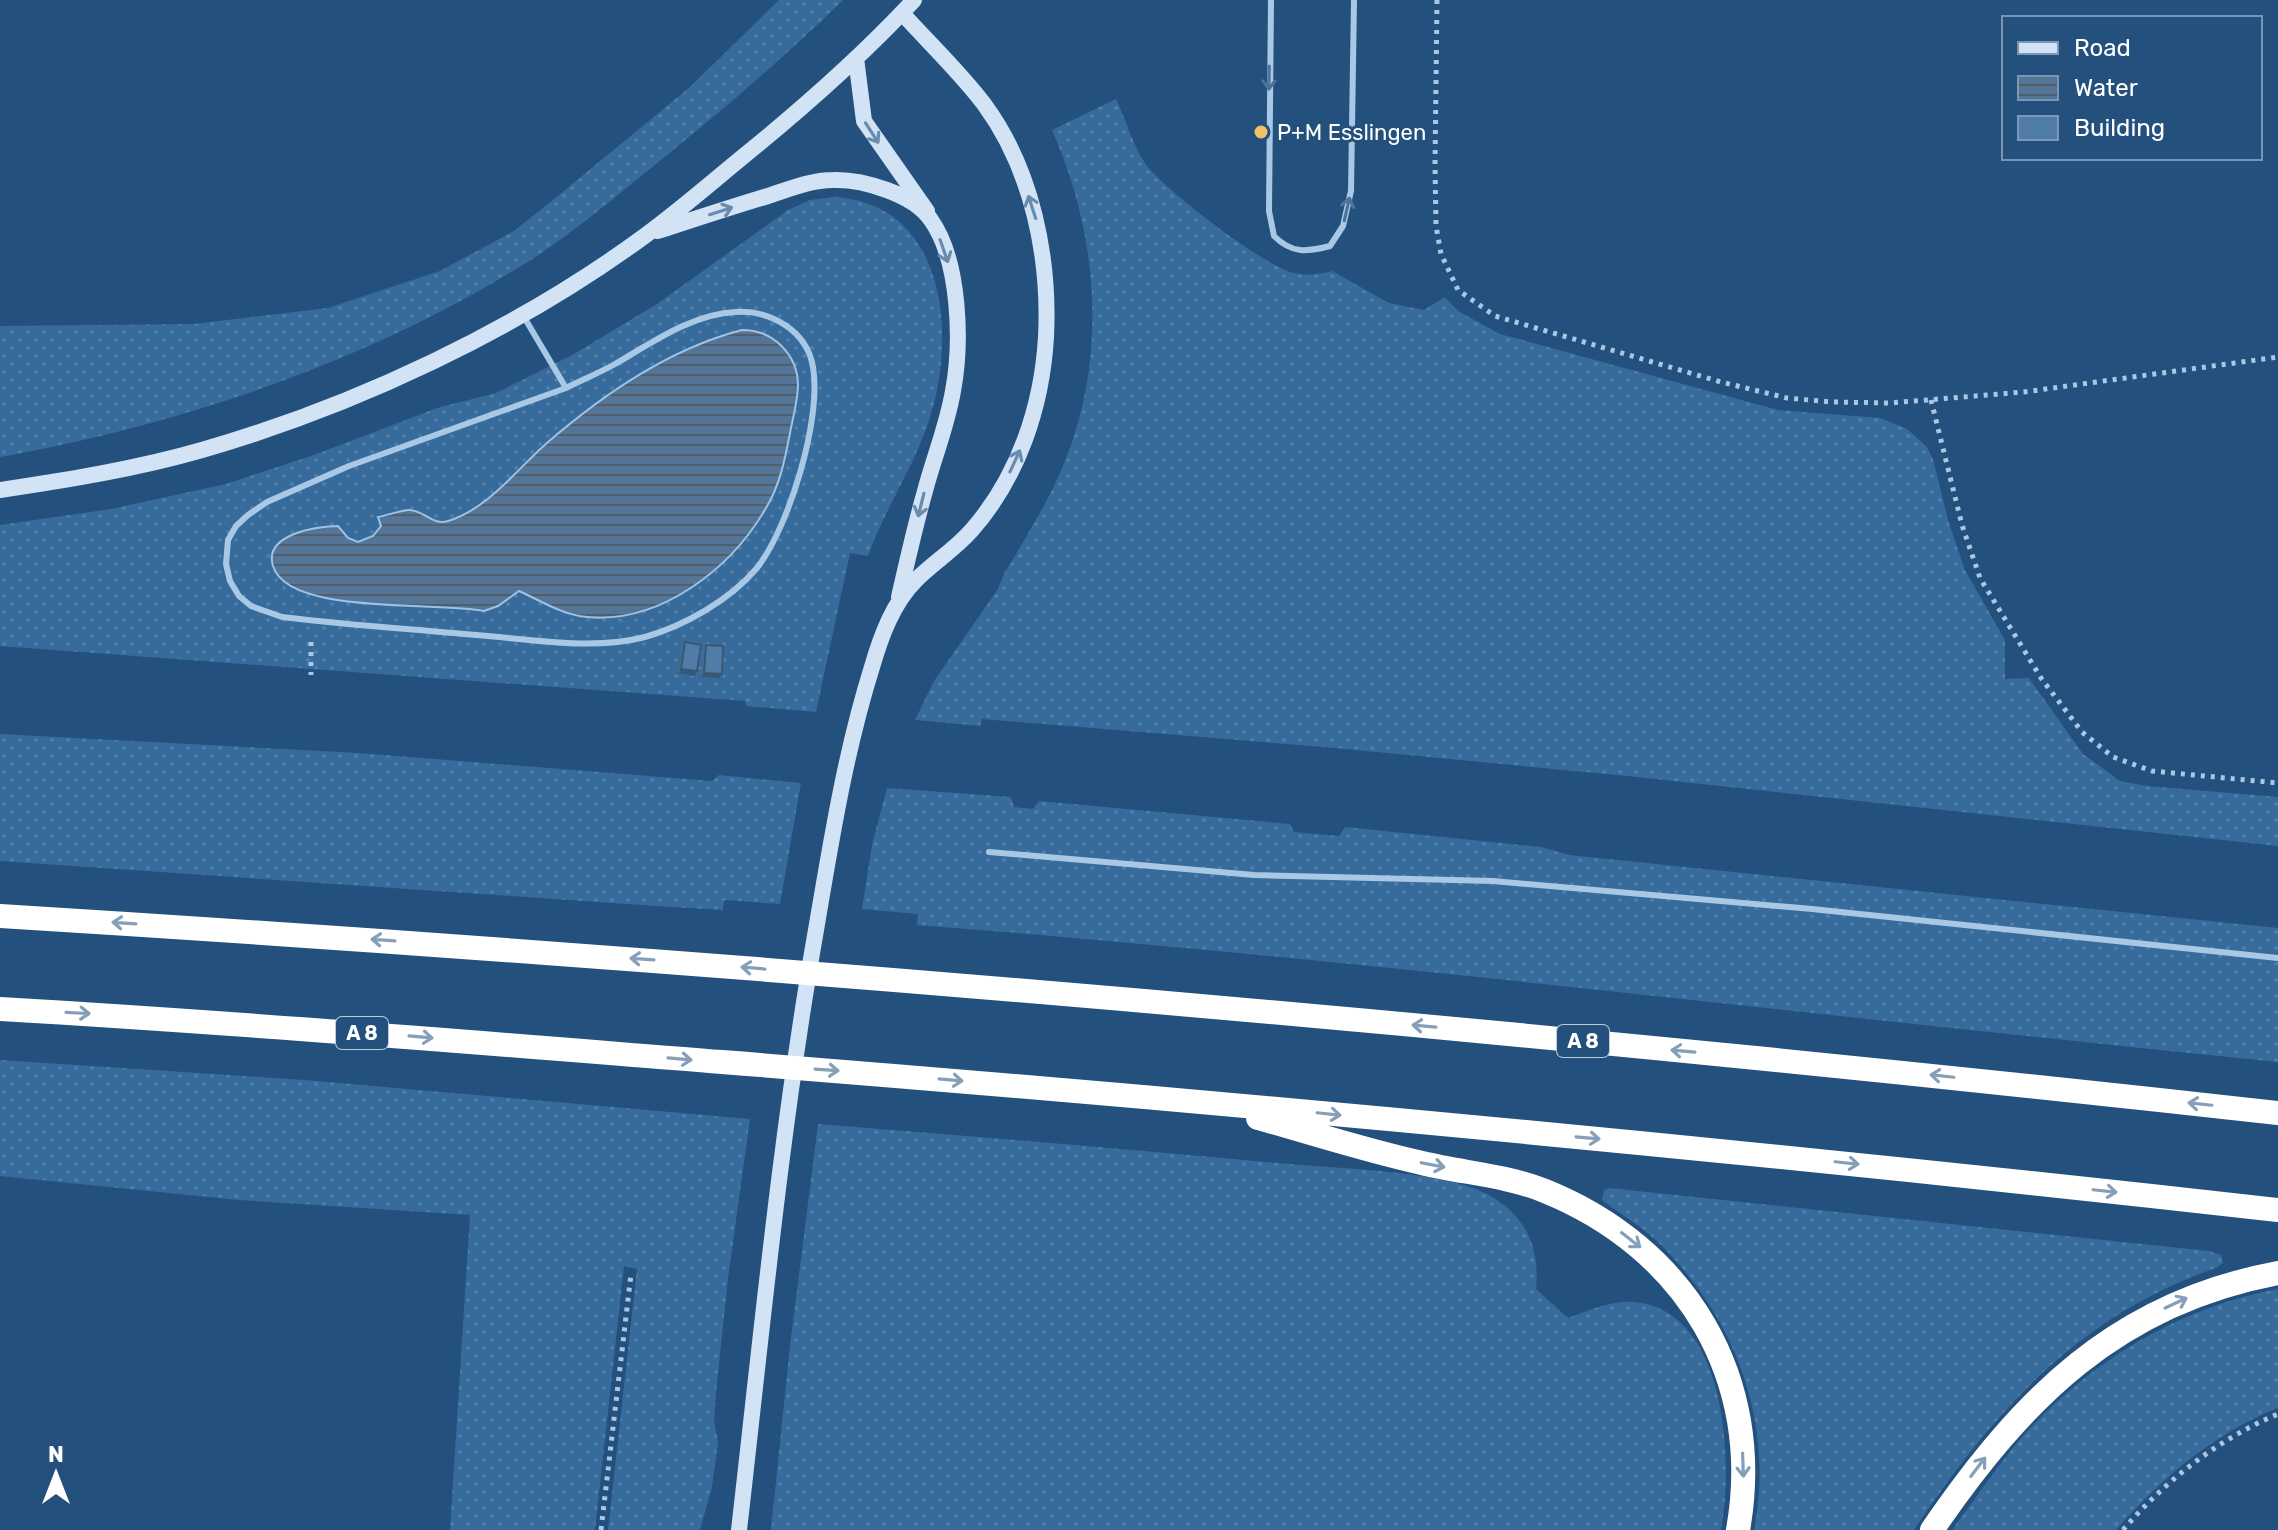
<svg xmlns="http://www.w3.org/2000/svg" width="2278" height="1530" viewBox="0 0 2278 1530" font-family="Rubik,sans-serif">
<defs>
<pattern id="grass-dots" width="8" height="8" patternUnits="userSpaceOnUse" patternTransform="scale(2)"><rect width="8" height="8" fill="#366b9b"/><path d="M2 2h.1M6 6h.1" fill="none" stroke="#5481aa" stroke-width="1.8" stroke-linecap="round"/></pattern>
<pattern id="water-rules" width="6" height="5" patternUnits="userSpaceOnUse" patternTransform="scale(2)"><rect width="6" height="5" fill="#547595"/><path d="M0 2.5h6" fill="none" stroke="#505e6d"/></pattern>
</defs>
<rect width="100%" height="100%" fill="#23507d"/>
<path fill="url(#grass-dots)" d="M779,0H843C784,58 720,112 656,164C614,198 572,234 526,263C367,362 183,424 0,457V326L194,324L328,308L440,271L514,231L559,195L690,87Z
M1116,99C1125,118 1135,150 1147,166C1169,193 1258,261 1290,272C1304,276 1318,275 1332,271L1389,303L1424,310L1445,297L1458,311L1500,334L1778,410L1880,418L1907,429L1927,447L1933,459L1948,520L1965,570L2005,640V679L2029,678L2083,754L2120,781L2147,786L2278,797V846L1637,777L1335,748L982,719L980,726L915,720L934,681L998,589L1004,574C1026,537 1049,501 1065,461C1108,354 1098,234 1052,130Z
M834,197C945,203 957,333 930,417C915,466 885,508 868,556L850,553L816,712L746,706L745,701L0,646V525L111,509L226,484L314,455L437,408L496,393L574,354L657,304L788,210L810,200Z
M0,734L359,753L712,781L719,775L801,783L780,904L724,900L723,910L656,906L0,861Z
M887,788L1011,797L1014,807L1033,809L1039,801L1290,824L1294,832L1339,836L1345,827L1541,847L1569,855L2278,928V1062C1824,1017 1372,960 917,925L918,914L862,909L872,845Z
M0,1060L305,1080L750,1119L728,1278L716,1393L714,1420L718,1442L712,1487L700,1530H608L637,1269L624,1266L595,1530H450L470,1215L239,1200L0,1176Z
M818,1124C975,1136 1133,1150 1290,1164C1342,1169 1443,1171 1487,1194C1526,1215 1540,1247 1536,1289L1568,1318C1588,1311 1611,1300 1633,1302C1727,1308 1734,1463 1721,1530H771L790,1346Z
M1609,1188L2209,1251L2221,1255L2223,1263L2216,1268C2079,1315 1992,1413 1914,1530H1754C1775,1424 1736,1320 1661,1245C1643,1227 1621,1215 1602,1200L1604,1190Z
M2278,1289V1408C2214,1433 2161,1479 2116,1530H1952C1975,1499 1997,1466 2022,1437C2089,1362 2179,1307 2278,1289Z"/>
<path fill="url(#water-rules)" stroke="#9cc3e7" stroke-width="2" d="M742,330C773,330 797,354 798,384C798,400 793,417 790,433C785,459 780,485 766,508C731,569 660,624 587,617C563,615 541,601 519,591L498,606L484,611C439,601 288,616 273,566C263,534 318,526 338,526L348,538L358,542L373,536L381,526L378,517C388,515 399,511 408,510C423,509 432,526 448,521C488,509 517,469 548,442C604,394 669,349 742,330Z"/>
<g fill="none" stroke-linecap="round" stroke-linejoin="round">
<path stroke="#a8c8e6" stroke-width="5" stroke-dasharray="4 6" stroke-linecap="butt" d="M1437,0L1435,165L1436,226L1441,254L1458,290L1495,316L1721,382L1787,398L1832,402L1890,403L2024,392L2278,357
M1931,400L1962,525L1980,578L2041,678L2082,732L2113,757L2152,771L2278,783
M311,642V675
M601,1530L631,1274
M2123,1530C2165,1481 2218,1439 2278,1414"/>
<path stroke="#a8c8e6" stroke-width="6" d="M1271,0L1269,211L1274,236C1292,254 1307,252 1330,246L1343,226L1351,191L1354,0
M524,317L566,388L349,466L267,502L248,515L236,526L228,540L226,564L230,581L239,596L251,606L282,617C346,625 411,629 476,635C530,639 591,651 645,637C684,626 730,600 757,568C789,527 822,419 813,367C807,331 771,310 736,312C692,314 653,342 615,364C599,373 582,380 566,388
M989,852L1254,875L1493,881L1812,909L2278,958"/>
<path stroke="#d1e3f5" stroke-width="16" d="M856,58L864,121L927,211
M658,231C695,219 731,207 768,196C789,189 811,180 833,180C862,179 914,194 931,220C960,261 962,343 953,391C947,426 934,457 925,491C915,526 907,562 899,597
M0,490C67,480 136,469 202,450C355,406 517,330 646,235C680,210 712,182 745,155C804,107 862,56 914,0
M739,1530C762,1330 781,1129 816,930C831,842 845,753 872,667C881,636 893,603 916,580C933,563 954,550 971,531C1018,478 1042,407 1046,337C1050,257 1032,169 984,104C960,72 929,43 902,13"/>
<path stroke="#fff" stroke-width="24" d="M0,916C761,963 1520,1029 2278,1113
M0,1009C241,1023 481,1043 722,1062C1242,1103 1760,1152 2278,1210
M1258,1118C1312,1133 1367,1151 1422,1163C1463,1173 1505,1175 1545,1191C1686,1248 1765,1379 1738,1530
M1932,1530C2022,1399 2116,1303 2278,1273"/>
</g>
<path fill="#456c90" d="M685,642L694,676L678,673L682,647Z
M706,645L719,678L701,677L703,649Z"/>
<path fill="#385876" d="M681,669L697,671L694,676L678,673Z
M704,673L722,674L719,678L701,677Z"/>
<path fill="#507da8" stroke="#385876" stroke-width="2" d="M685,642L701,645L697,671L681,669Z
M706,645L723,646L722,674L704,673Z"/>
<defs><path id="oneway-shaft" d="M-6 0H5M1.5-3L5.5 0L1.5 3" fill="none" stroke-width="1.6" stroke-linecap="round" stroke-linejoin="round" transform="scale(2)"/></defs>
<g stroke="#4b749c">
<use href="#oneway-shaft" transform="translate(1269 78) rotate(91)"/>
<use href="#oneway-shaft" transform="translate(1347 209) rotate(-77)"/>
</g>
<g stroke="#698bad">
<use href="#oneway-shaft" transform="translate(872 133) rotate(57)"/>
<use href="#oneway-shaft" transform="translate(1032 207) rotate(-108)"/>
<use href="#oneway-shaft" transform="translate(721 211) rotate(-18)"/>
<use href="#oneway-shaft" transform="translate(944 251) rotate(71)"/>
<use href="#oneway-shaft" transform="translate(1015 461) rotate(-65)"/>
<use href="#oneway-shaft" transform="translate(921 505) rotate(104)"/>
</g>
<g stroke="#869fb8">
<use href="#oneway-shaft" transform="translate(124 923) rotate(-176)"/>
<use href="#oneway-shaft" transform="translate(383 940) rotate(-176)"/>
<use href="#oneway-shaft" transform="translate(642 959) rotate(-176)"/>
<use href="#oneway-shaft" transform="translate(753 968) rotate(-175)"/>
<use href="#oneway-shaft" transform="translate(78 1013) rotate(3)"/>
<use href="#oneway-shaft" transform="translate(1424 1026) rotate(-175)"/>
<use href="#oneway-shaft" transform="translate(421 1037) rotate(5)"/>
<use href="#oneway-shaft" transform="translate(1683 1051) rotate(-175)"/>
<use href="#oneway-shaft" transform="translate(680 1059) rotate(5)"/>
<use href="#oneway-shaft" transform="translate(827 1070) rotate(4)"/>
<use href="#oneway-shaft" transform="translate(1942 1076) rotate(-174)"/>
<use href="#oneway-shaft" transform="translate(951 1080) rotate(5)"/>
<use href="#oneway-shaft" transform="translate(2200 1104) rotate(-174)"/>
<use href="#oneway-shaft" transform="translate(1329 1114) rotate(6)"/>
<use href="#oneway-shaft" transform="translate(1588 1138) rotate(5)"/>
<use href="#oneway-shaft" transform="translate(1847 1163) rotate(6)"/>
<use href="#oneway-shaft" transform="translate(1433 1165) rotate(11)"/>
<use href="#oneway-shaft" transform="translate(2105 1191) rotate(6)"/>
<use href="#oneway-shaft" transform="translate(1631 1240) rotate(38)"/>
<use href="#oneway-shaft" transform="translate(2176 1303) rotate(-25)"/>
<use href="#oneway-shaft" transform="translate(1743 1465) rotate(88)"/>
<use href="#oneway-shaft" transform="translate(1978 1467) rotate(-53)"/>
</g>
<circle fill="#f1c16b" stroke="#23507d" stroke-width="3" cx="1261" cy="132" r="8"/>
<g text-anchor="middle" dominant-baseline="central" stroke-width="6" stroke-linejoin="round" paint-order="stroke">
<g fill="#23507d" stroke="#bdcad8" stroke-width="2">
<rect x="336" y="1017" width="52" height="32" rx="6"/>
<rect x="1557" y="1025" width="52" height="32" rx="6"/>
</g>
<g font-size="20" font-weight="bold" fill="#fff">
<text x="362" y="1033">A 8</text>
<text x="1583" y="1041">A 8</text>
</g>
<g font-size="22" fill="#fff" stroke="#23507d" text-anchor="start">
<text x="1277" y="132">P+M Esslingen</text>
</g>
</g>
<rect x="2002" y="16" width="260" height="144" fill="#23507d" stroke="#7b96b1" stroke-width="2"/>
<rect x="2018" y="42" width="40" height="12" fill="#d1e3f5" stroke="#7b96b1" stroke-width="2"/>
<text x="2074" y="56" font-size="24" fill="#ffffff">Road</text>
<rect x="2018" y="76" width="40" height="24" fill="url(#water-rules)" stroke="#7b96b1" stroke-width="2"/>
<text x="2074" y="96" font-size="24" fill="#ffffff">Water</text>
<rect x="2018" y="116" width="40" height="24" fill="#507da8" stroke="#7b96b1" stroke-width="2"/>
<text x="2074" y="136" font-size="24" fill="#ffffff">Building</text>
<g transform="translate(56 1474)" stroke="#23507d" stroke-width="6" paint-order="stroke">
<path d="M0-6L14 30L0 20L-14 30Z" fill="#ffffff"/>
<text y="-12" font-size="22" font-weight="bold" text-anchor="middle" fill="#ffffff">N</text>
</g>
</svg>
